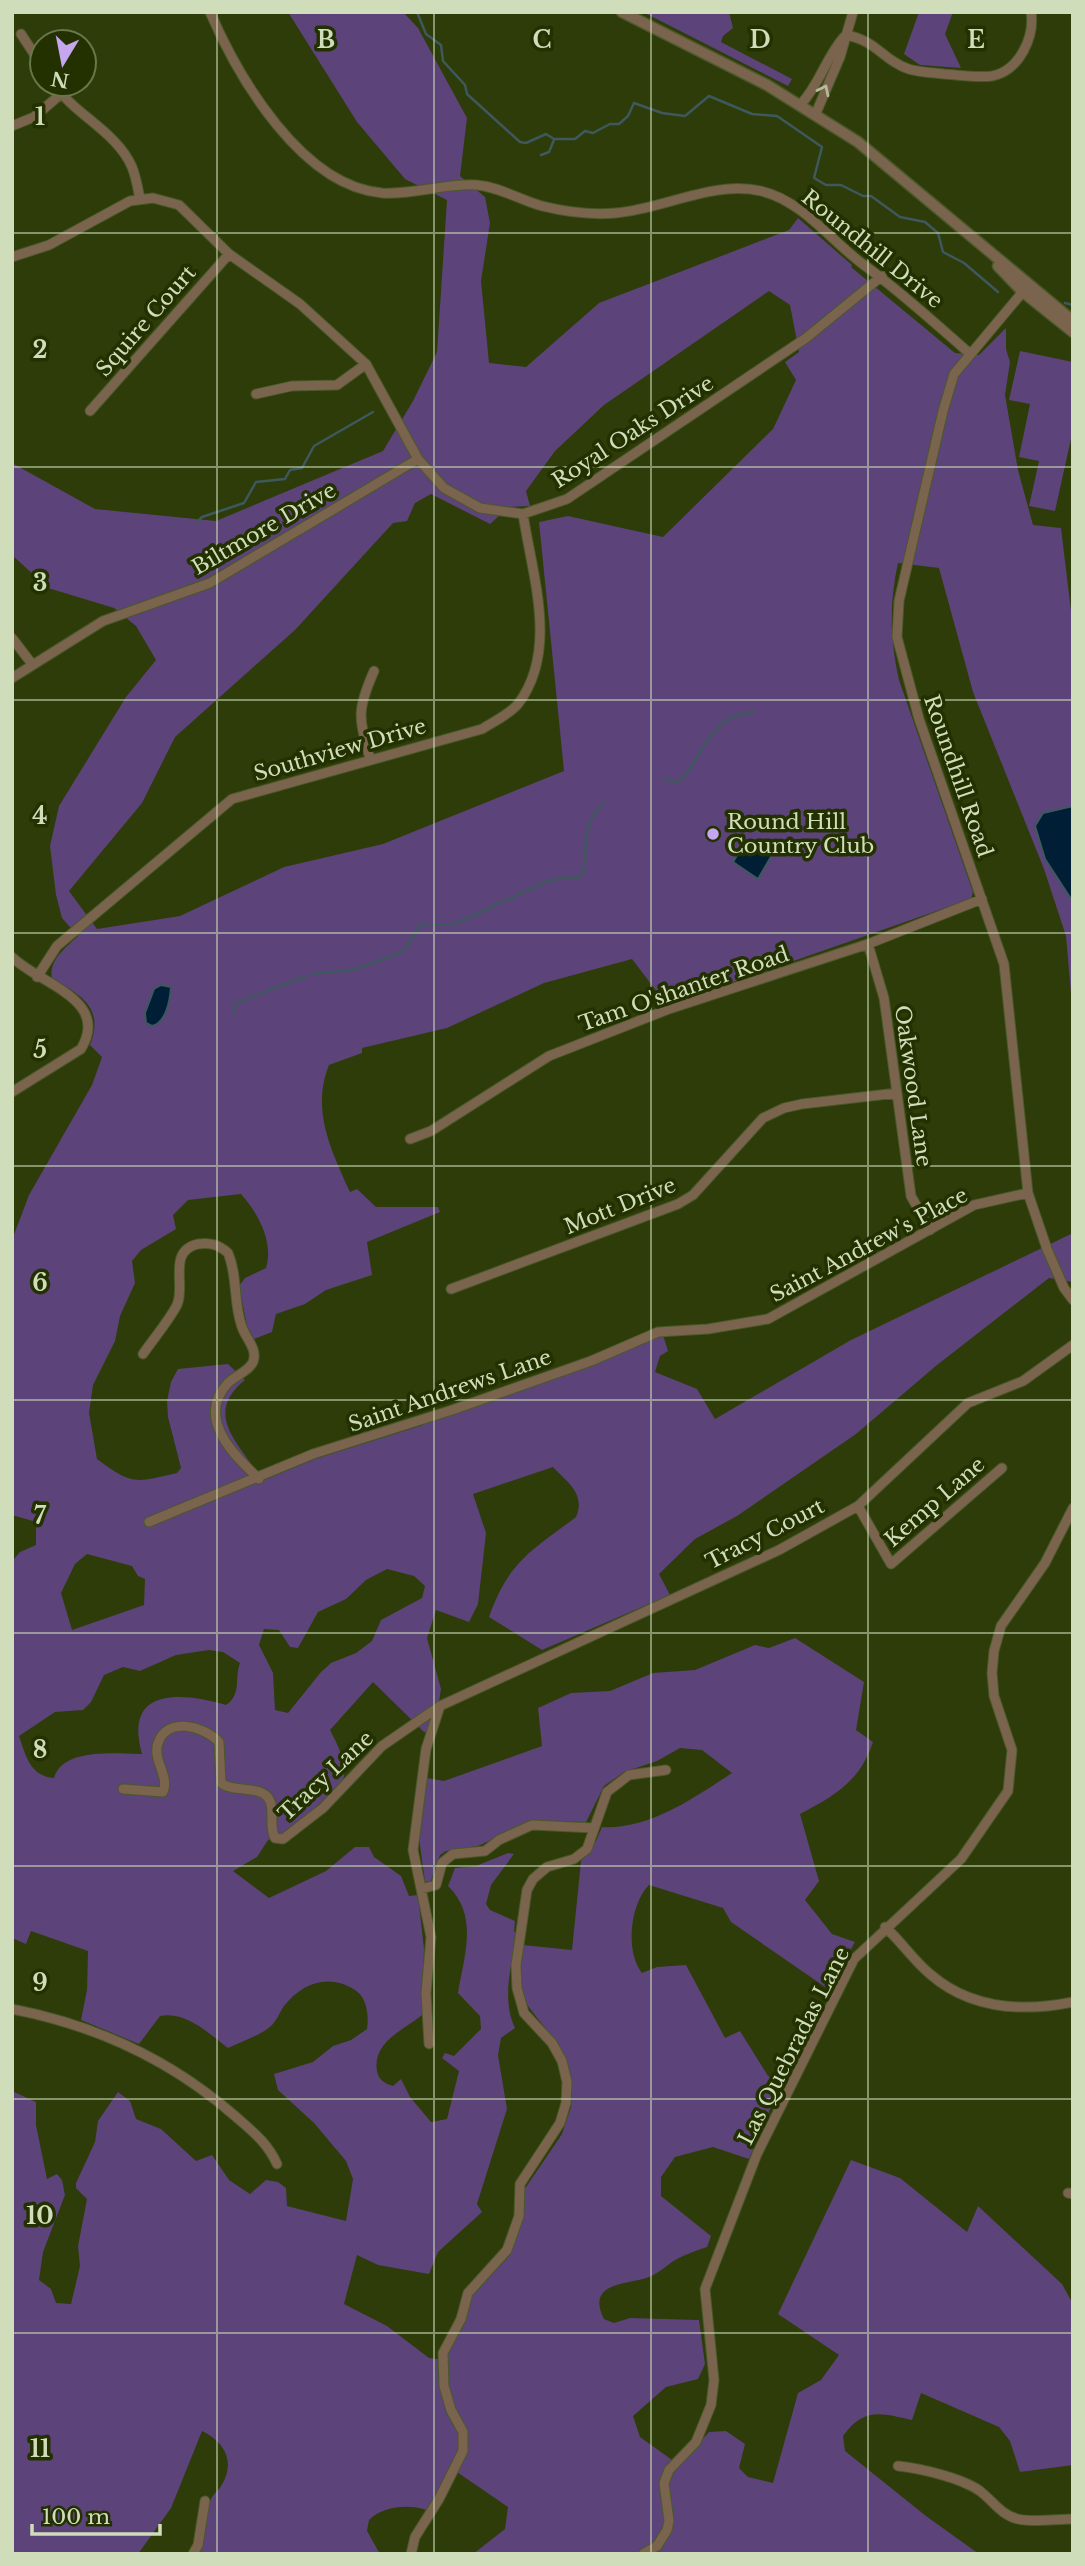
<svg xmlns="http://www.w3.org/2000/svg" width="1085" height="2566" viewBox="0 0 1085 2566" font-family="'Libre Baskerville',serif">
<rect width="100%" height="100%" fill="#2d3c08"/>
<path fill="#5c4379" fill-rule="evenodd" d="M288,12H403L418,28L467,118L460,176L485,197L490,223L481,281L489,363L526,367L599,303L789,230L798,218L852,265L851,267L955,353L979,355L1006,328V349L1010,362L1005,395L1018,470L1033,525L1061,528L1073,627V1017L1066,936L1044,869L973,692L939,568L898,563C889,604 890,639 899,680L973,892L971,899L667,1005L632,959L544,983L447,1028L362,1048V1053L329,1065C311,1110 331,1150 350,1192L357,1189L376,1207H438L440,1212L367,1242L372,1275L326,1290L305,1304L276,1314L272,1332L254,1339L247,1326L239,1286L245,1278L266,1268C274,1242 258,1213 241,1194L188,1200L173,1215L176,1229L141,1250L132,1261L135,1283L120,1316L115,1341L93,1385L89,1413L97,1459C132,1485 134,1483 177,1473L181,1468L168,1417L167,1401L171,1382L178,1369L228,1364L245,1380C200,1416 244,1447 262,1481L315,1459L420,1426L663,1335L668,1351L660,1356L655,1372L697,1389L715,1419L851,1340L1073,1233V1282L1049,1278L937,1365L856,1434L737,1516L695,1539L659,1574L670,1595L542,1650L489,1617C509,1561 531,1551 576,1517C586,1494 567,1482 553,1467L473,1494L486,1533L478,1604L469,1622L436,1610L427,1638L441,1689L434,1734L424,1732L373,1682L330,1730C337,1744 350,1767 342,1782L313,1810L283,1834L268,1840L257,1857L233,1871L269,1898L326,1871L355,1847H369L374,1857L401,1876L409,1896L418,1895L424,1949L422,2015C404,2030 372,2042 377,2071C378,2079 385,2084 393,2086L401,2079L410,2097L431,2122L447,2119L459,2071L442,2058L445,2053L454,2056L481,2029L480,2016L458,1993C464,1956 479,1916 448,1886L455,1868L476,1866L508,1853L514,1854L491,1885L486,1904L490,1910L515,1921L514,1932L517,1933C512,1963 501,1999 515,2028L501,2038L498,2055L507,2109L477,2204L482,2212L438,2252L429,2274L378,2265L357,2255L344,2304L387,2326L429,2358L445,2360L449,2344L462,2329L469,2299L509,2256L523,2218L524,2190L562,2134L571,2107L572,2085L560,2047L524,2001L519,1980L523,1945L572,1950L581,1861L596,1841L602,1827C648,1830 694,1798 732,1773L702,1750L680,1748L657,1761L624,1772L604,1786L586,1822L532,1821L478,1846L446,1851L440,1855L431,1881L425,1882L418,1831L427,1778L444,1781L542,1746L538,1708L571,1693L610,1691L653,1673L695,1670L755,1645L769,1648L795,1638L864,1682L856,1730L873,1742C860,1781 836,1795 800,1814L819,1881L805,1900L832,1934L855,1942L828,1989L731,1922L723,1908L649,1885C630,1904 625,1951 642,1973L657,1967L686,1965L725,2038L740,2031L768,2076L781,2083L749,2159L713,2147L675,2157L661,2177V2196L711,2236L707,2247C695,2251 683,2255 672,2262C665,2267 657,2274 649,2277C629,2285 585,2281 604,2319L614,2323L630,2318L699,2320L705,2364L698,2379L666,2387L633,2416L640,2437L679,2465L709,2432L726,2431L745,2444L739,2468L748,2477L773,2483L798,2393L821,2380L839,2355L778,2314L851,2160L900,2178L967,2232L978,2206L1062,2284L1073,2304V2465L1020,2472L1010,2441L999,2427L921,2393L912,2420C881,2413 864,2407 843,2436L845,2451L926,2516L979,2554H473L505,2529L508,2507L451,2468L437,2497L426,2510C409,2504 383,2506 369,2520L367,2531L380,2554H199C208,2537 203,2516 211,2499C213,2494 219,2490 221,2486C236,2462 225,2442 202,2431L171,2508L138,2554H12V2091L36,2102V2125L47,2179L57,2174L62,2180L65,2195L43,2252L39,2280L51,2289L56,2303L71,2304L80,2266L78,2246L87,2199L76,2188V2183L95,2142L98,2121L118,2092L130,2101L136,2119L161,2129L196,2161L212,2155L229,2180L250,2194L266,2180L278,2182L286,2188L287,2206L346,2221L353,2179L346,2161L314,2123L278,2090L274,2074L313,2062L333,2046L351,2040L367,2029C369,2016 367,1997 355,1990C329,1973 302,1983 284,2006C280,2012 277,2020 272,2025C262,2035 242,2041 228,2048C208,2033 186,2011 160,2016L139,2044L81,2020L87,1990L88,1951L31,1931L26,1944L12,1938V1561L20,1552L36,1545V1522L12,1515V1240L29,1195L92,1085L102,1057L90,1045C105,1007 80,995 52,978C48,961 66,947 78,936L62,918L56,895L50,846L59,806L126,697L156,660L136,626L114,608L48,588L12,555V463L95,509L216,521L383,451L413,401L437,352L447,200L405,179L357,122ZM769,291L790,305L799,352L785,362L796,380L773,429L663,537L568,516L539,522L564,771L383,844L284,867L180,916L97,929L69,891L142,803L175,737L295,630L393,523L407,521L415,503L431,494L490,524L509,507L530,506L526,491L555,451L604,405ZM87,1554L132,1566L138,1576L145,1579L144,1605L72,1630L61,1593L75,1564ZM387,1569L414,1576L425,1586L422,1598L381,1620L372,1641L356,1653L331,1663L321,1672L288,1713L275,1710L273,1673L259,1645L264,1629L279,1630L290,1647L298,1648L318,1612L346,1599L366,1580ZM209,1650L223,1652L240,1663C234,1679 242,1694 226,1705C181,1692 123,1687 142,1754C117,1754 63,1747 54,1778C30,1776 26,1756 19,1736L55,1712L83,1710L91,1702L104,1675L123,1667L140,1671L176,1655Z
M643,12H729L733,28L723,36L721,42L792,79L788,86Z
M919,12H953L945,34L961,68L920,65L904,54Z
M1020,351L1073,362V430L1055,511L1029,506L1039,461L1019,457L1030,404L1009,400Z"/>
<path fill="#001f36" stroke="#3e585e" stroke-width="2" d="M1073,806V902L1045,859L1035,826L1043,813Z
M745,842L772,855L758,879L733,862Z
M161,985L171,987C170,1001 166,1023 152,1026L146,1023L145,1013L154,989Z"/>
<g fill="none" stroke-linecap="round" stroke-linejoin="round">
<path stroke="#3e585e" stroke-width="2.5" d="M417,12L426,34L441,45L443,61L465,85L467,94L520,142L526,143L546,134L554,139H575L585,131L593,133L610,124H619L628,116L634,103L662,113L685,116L709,96L752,114L777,116L822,147L814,178L826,185H841L863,196H871L900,217L925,222L938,233L943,252L964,263L998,292
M541,155L549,152L554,140
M1065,303L1073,305
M196,523L202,517L244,503L256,482L285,479L290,470L302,468L314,446L373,412
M665,779L678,783C703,759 710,711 755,713
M313,974L357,969L397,954L406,948L420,925L455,924L545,882L561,878H579C593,864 574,827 605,802
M235,1015L234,1004L306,976"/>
<defs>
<path id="minor" d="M210,12C239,79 302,186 382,193C414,195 445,183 477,185C500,187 520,200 542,206C566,212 592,215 616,213C664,209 713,180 761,191C803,201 831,241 864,265C901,292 935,323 969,353
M21,34L42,66
M846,35C877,41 882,59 906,68C918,73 931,72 944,74C960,75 976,78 992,76C1019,71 1035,37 1031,12
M54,84C75,115 117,132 132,167C136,177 138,189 140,199
M801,104C820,84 826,57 844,37
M816,113L840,57L853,12
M12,126L34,117L61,94
M12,257L49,245L130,201L153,198L179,205L229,254L300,304L366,364L418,459L444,488L480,508L523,514L567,499L806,338L882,276
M1026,288L954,374L943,411L899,601L897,637L919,719L1004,964L1028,1193L1047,1249L1064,1288L1073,1300
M256,394L292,386L337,385L366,364
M90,411L229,254
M12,638L32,664
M12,678L103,621L210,583L418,459
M370,759C359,717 356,712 374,671
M868,944L884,998L911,1196L930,1230
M12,957C39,984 111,999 81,1049L12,1092
M37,977L57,946L232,799L482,729C493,722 510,714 518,704C559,650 532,575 523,514
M410,1139L431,1131L549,1056L669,1009L868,944L982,899
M451,1289L678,1204L693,1195L763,1118L784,1108L802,1104L897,1093
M143,1354C154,1338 168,1322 177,1305C186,1285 167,1251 198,1244C211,1242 219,1245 228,1253C238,1276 233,1303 242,1327C246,1339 258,1349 253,1362C249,1371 235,1376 228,1383C195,1418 234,1455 259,1479
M858,1506L891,1564L1002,1468
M149,1522L313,1454L452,1410L591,1361L658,1332L708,1329L768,1319L974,1205L1028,1193
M123,1789L163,1792C170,1776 152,1760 158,1743C167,1716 204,1726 219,1742L221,1783C235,1794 266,1783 271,1804C274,1817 269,1827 275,1838L283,1839L323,1808L382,1746L440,1706L779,1550L858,1506L968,1403L1023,1381L1073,1345
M421,1889L436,1885L442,1863L453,1854L485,1851L499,1840L532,1825L594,1828
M885,1927C901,1941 913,1960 930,1974C970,2009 1023,2012 1073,2002
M12,2009C95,2025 171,2060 235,2116C252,2131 267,2142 277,2164
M429,2044L426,1993L431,1937L413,1850L426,1749L440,1706
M1068,2193L1073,2194
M898,2466C919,2468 962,2478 980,2491C993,2501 1001,2515 1018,2519C1034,2523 1056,2519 1073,2519
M193,2554L198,2545L205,2501
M411,2554L415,2537L439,2499L463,2451V2432L451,2410L444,2386L443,2353L461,2319L468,2293L507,2250L519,2216L520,2184L560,2123L566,2103L567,2082L562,2061L552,2043L524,2013L517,1988L516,1965L527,1890L533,1879L547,1867L574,1859L587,1849L607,1792L629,1775L666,1770
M643,2554L657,2546L667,2530L669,2521L664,2483L669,2470L696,2442L711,2405L714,2380L705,2289L757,2154L854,1959L961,1859L1008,1791L1012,1750L994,1696L992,1673L994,1651L1001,1626L1045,1563L1073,1508"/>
<path id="tertiary" d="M622,12L767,85L858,142L1073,321
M998,266L1023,292L1073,332"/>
</defs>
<use href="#minor" stroke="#4a5928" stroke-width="11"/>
<use href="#tertiary" stroke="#4a5928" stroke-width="13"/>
<use href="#minor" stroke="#7a644e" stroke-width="9"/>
<use href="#tertiary" stroke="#7a644e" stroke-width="10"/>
</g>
<defs><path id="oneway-chevron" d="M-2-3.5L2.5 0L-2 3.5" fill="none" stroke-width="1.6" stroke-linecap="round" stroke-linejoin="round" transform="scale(1.75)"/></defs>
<use stroke="#b6b99a" href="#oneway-chevron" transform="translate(824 90) rotate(-64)"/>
<path fill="none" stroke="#d0ddbb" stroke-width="2" stroke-opacity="0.55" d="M217,12V2554M434,12V2554M651,12V2554M868,12V2554M12,233H1073M12,467H1073M12,700H1073M12,933H1073M12,1166H1073M12,1400H1073M12,1633H1073M12,1866H1073M12,2099H1073M12,2333H1073"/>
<circle fill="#c7a6f0" stroke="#233100" stroke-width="2.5" cx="713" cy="834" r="7"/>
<g text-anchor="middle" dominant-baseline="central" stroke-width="7" stroke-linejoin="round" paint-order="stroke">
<g font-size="21" fill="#d0ddbb" stroke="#233100">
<text transform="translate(872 249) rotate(39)">Roundhill Drive</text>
<text transform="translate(146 321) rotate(-49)">Squire Court</text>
<text transform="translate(633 432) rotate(-33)">Royal Oaks Drive</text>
<text transform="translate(264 529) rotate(-30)">Biltmore Drive</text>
<text transform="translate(340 750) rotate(-16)">Southview Drive</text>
<text transform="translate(958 776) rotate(71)">Roundhill Road</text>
<text transform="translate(684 989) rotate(-19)">Tam O'shanter Road</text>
<text transform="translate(913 1086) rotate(82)">Oakwood Lane</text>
<text transform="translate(620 1206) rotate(-22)">Mott Drive</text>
<text transform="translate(869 1245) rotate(-28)">Saint Andrew's Place</text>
<text transform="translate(450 1391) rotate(-19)">Saint Andrews Lane</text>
<text transform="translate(935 1502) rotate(-41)">Kemp Lane</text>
<text transform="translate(765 1534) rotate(-27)">Tracy Court</text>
<text transform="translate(326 1776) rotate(-43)">Tracy Lane</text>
<text transform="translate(794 2046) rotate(-63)">Las Quebradas Lane</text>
</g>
<g font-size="21" fill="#d0ddbb" stroke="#233100" text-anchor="start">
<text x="727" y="822">Round Hill<tspan x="727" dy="24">Country Club</tspan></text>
</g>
</g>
<g font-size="23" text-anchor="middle" font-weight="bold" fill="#d0ddbb" stroke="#233100" stroke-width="7" stroke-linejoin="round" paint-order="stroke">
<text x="326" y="48">B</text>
<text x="542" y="48">C</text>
<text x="760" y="48">D</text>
<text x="976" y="48">E</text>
<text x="40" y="125">1</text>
<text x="40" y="358">2</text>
<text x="40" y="591">3</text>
<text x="40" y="824">4</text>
<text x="40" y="1058">5</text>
<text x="40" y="1291">6</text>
<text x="40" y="1524">7</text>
<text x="40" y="1758">8</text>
<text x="40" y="1991">9</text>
<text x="40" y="2224">10</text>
<text x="40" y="2457">11</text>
</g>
<rect width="1085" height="2566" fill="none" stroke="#d0ddbb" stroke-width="28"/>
<g transform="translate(63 63) rotate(190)"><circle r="33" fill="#233100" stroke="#68764b" stroke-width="2"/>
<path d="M0-5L12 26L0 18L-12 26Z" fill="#c7a6f0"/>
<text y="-10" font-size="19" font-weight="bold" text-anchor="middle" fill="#d0ddbb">N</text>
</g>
<path d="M32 2524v10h128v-10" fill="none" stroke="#d0ddbb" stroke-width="3.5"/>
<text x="42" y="2524" font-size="21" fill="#d0ddbb" stroke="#233100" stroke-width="5" paint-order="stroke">100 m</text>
</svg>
